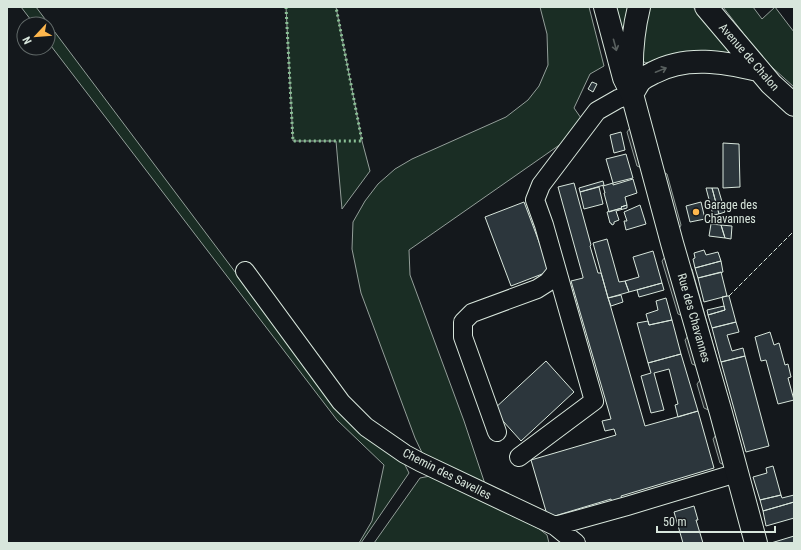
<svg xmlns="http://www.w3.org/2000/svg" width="801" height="550" viewBox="0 0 801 550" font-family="'Roboto Condensed',sans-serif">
<rect width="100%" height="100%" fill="#14181c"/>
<path fill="#1a2d24" stroke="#939e99" d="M21,7H36L302,361L400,458L405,465L409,473L361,543H359L372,521L384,465L337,420L48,42V24H34Z
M286,7H336L362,141L370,171L342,209L336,141H293Z
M540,7H589L604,66L590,74L574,108L581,118L568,139L409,250L410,275L464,421L487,490L426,461L415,438L361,293L352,249L353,222L365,201L378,184L395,169L412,159L506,117L528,100L539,86L548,65L547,34Z
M611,7H631L628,45Z
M645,7H693L731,54L678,56L645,63L638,53Z
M723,7H753L762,19L775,7L794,32V87L764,60Z
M430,476L538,528L547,535L549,543H374L420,478Z"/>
<path fill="#24282b" stroke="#939e99" d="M633,124L647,170L637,166L627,132Z
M659,170L667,174L681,225L677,233Z
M668,253L688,318L678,314L662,261Z
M687,268L692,269L719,366L718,373Z
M691,332L702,368L692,364L685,340Z
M703,376L713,412L704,408L697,384Z
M719,431L729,467L720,463L713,439Z"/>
<path fill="#2c363c" stroke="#d8e6dc" d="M592,82L597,84L593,92L588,89Z
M621,132L625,150L614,153L610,135Z
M723,143L739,144L740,187L723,188Z
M626,154L633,178L613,183L606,159Z
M633,179L637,193L625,197L627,205L621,207L622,208L609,212L604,193H605L603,186L613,183V185Z
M603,181L604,185L580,192L579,188Z
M574,183L591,245L590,246L598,273H601L645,426L698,411L714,468L621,496L623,502L613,505L611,499L548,518L531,460L616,435L614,429L605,431L602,421L611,419L571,281L583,278V277L558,187Z
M599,187L603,204L584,209L580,192Z
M706,188H712L719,214L713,215Z
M712,188H718L725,212L719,214Z
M524,202L550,271L511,286L485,217Z
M701,202L705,219L690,222L686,206Z
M627,205V208L616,211L619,220L614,222V224L612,225L611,223H610L607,212L622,208L621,207Z
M640,205L646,224L626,230L624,221H627L624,212Z
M711,224L721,225L725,238L709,236Z
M721,225L732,226L731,239L725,238Z
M607,239L619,282L625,281L629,292L608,298L593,243Z
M704,250L706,255L718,252L721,261L695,268L693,259L695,258L694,253Z
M653,251L662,283L629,292L625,281L639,277L633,257Z
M721,261L723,272L698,278L695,268Z
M721,272L727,296L704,302L698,278Z
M662,283L664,290L639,297L637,290Z
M621,295L623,302L611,306L608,298Z
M727,296H729L736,322L712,328L708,315L725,310L722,297Z
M666,298L672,320L649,325L646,314L658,310L656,301Z
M724,306L725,310L708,315L707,310Z
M672,320L681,354L648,363L637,323L648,321L649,325Z
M736,322L739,332L727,335L732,351L743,348L745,356L721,362L712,328Z
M770,332L774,345L779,343L785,365L788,364L791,377L788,378L794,400L778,404L766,360L761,361L755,337Z
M681,354L698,411L678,417L675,405L678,404L669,369L654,373L664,410L651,413L641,376L651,373L648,363Z
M745,356L769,446L746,452L721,362Z
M546,361L574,392L521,441L493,410Z
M773,466L781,495L760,500L753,477L767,473L766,468Z
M781,495L782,498L794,495V502L763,511L760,500Z
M794,502V518L766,526L763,511Z
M694,506L698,520H696L703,543H683L674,512Z
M794,536V543H771Z"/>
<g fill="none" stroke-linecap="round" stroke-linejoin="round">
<defs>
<path id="minor" d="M245,271L341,402L366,427L405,454L420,462L555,526L576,543
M497,432L463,337V322L472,313L537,289L548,282L557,271
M519,457L594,401L544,225L535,200L541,185L597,111L618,99L632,94
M555,526L627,506L737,473"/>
<path id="major" d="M605,7L624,78L632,94L672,243L721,413L756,543
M706,7L771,84L794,105
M632,81C631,56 633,31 639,7
M632,94C635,90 637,85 640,81C643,78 649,75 653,73C686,55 724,62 758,70"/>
</defs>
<use href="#minor" stroke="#d8e6dc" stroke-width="20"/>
<use href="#major" stroke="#d8e6dc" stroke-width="24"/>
<use href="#minor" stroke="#14181c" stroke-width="18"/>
<use href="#major" stroke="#14181c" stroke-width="22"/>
<path stroke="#8ac095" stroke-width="3" stroke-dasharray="2 3" stroke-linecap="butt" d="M286,7L293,141H362L336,7"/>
<path stroke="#d8e6dc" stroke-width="1" stroke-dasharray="5 2" stroke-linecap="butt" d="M729,296L794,231"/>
</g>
<defs><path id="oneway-shaft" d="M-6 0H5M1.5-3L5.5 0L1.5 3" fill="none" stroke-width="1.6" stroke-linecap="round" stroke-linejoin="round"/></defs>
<g stroke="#59605f">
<use href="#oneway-shaft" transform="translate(615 45) rotate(75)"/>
<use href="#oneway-shaft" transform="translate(661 70) rotate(-22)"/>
</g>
<circle fill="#ffb74d" stroke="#14181c" stroke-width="1.5" cx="696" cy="212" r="4"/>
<g text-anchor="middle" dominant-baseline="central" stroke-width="3" stroke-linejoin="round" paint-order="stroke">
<g font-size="12" fill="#d8e6dc" stroke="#14181c">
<text transform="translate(749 57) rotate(49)">Avenue de Chalon</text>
<text transform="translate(694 318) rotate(74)">Rue des Chavannes</text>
<text transform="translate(447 474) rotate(27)">Chemin des Savelles</text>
</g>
<g font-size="12" fill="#d8e6dc" stroke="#14181c" text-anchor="start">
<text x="704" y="205">Garage des<tspan x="704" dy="14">Chavannes</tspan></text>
</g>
</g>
<rect width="801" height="550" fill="none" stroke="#d8e6dc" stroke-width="16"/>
<g transform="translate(36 36) rotate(244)"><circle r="19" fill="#14181c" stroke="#626a69"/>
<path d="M0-3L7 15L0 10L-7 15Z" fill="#ffb74d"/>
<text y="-6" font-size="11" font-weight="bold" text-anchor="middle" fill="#d8e6dc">N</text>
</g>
<path d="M657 526v6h118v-6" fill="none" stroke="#d8e6dc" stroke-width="2"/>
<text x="663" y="526" font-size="12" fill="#d8e6dc" stroke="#14181c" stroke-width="3" paint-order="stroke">50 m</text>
</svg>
